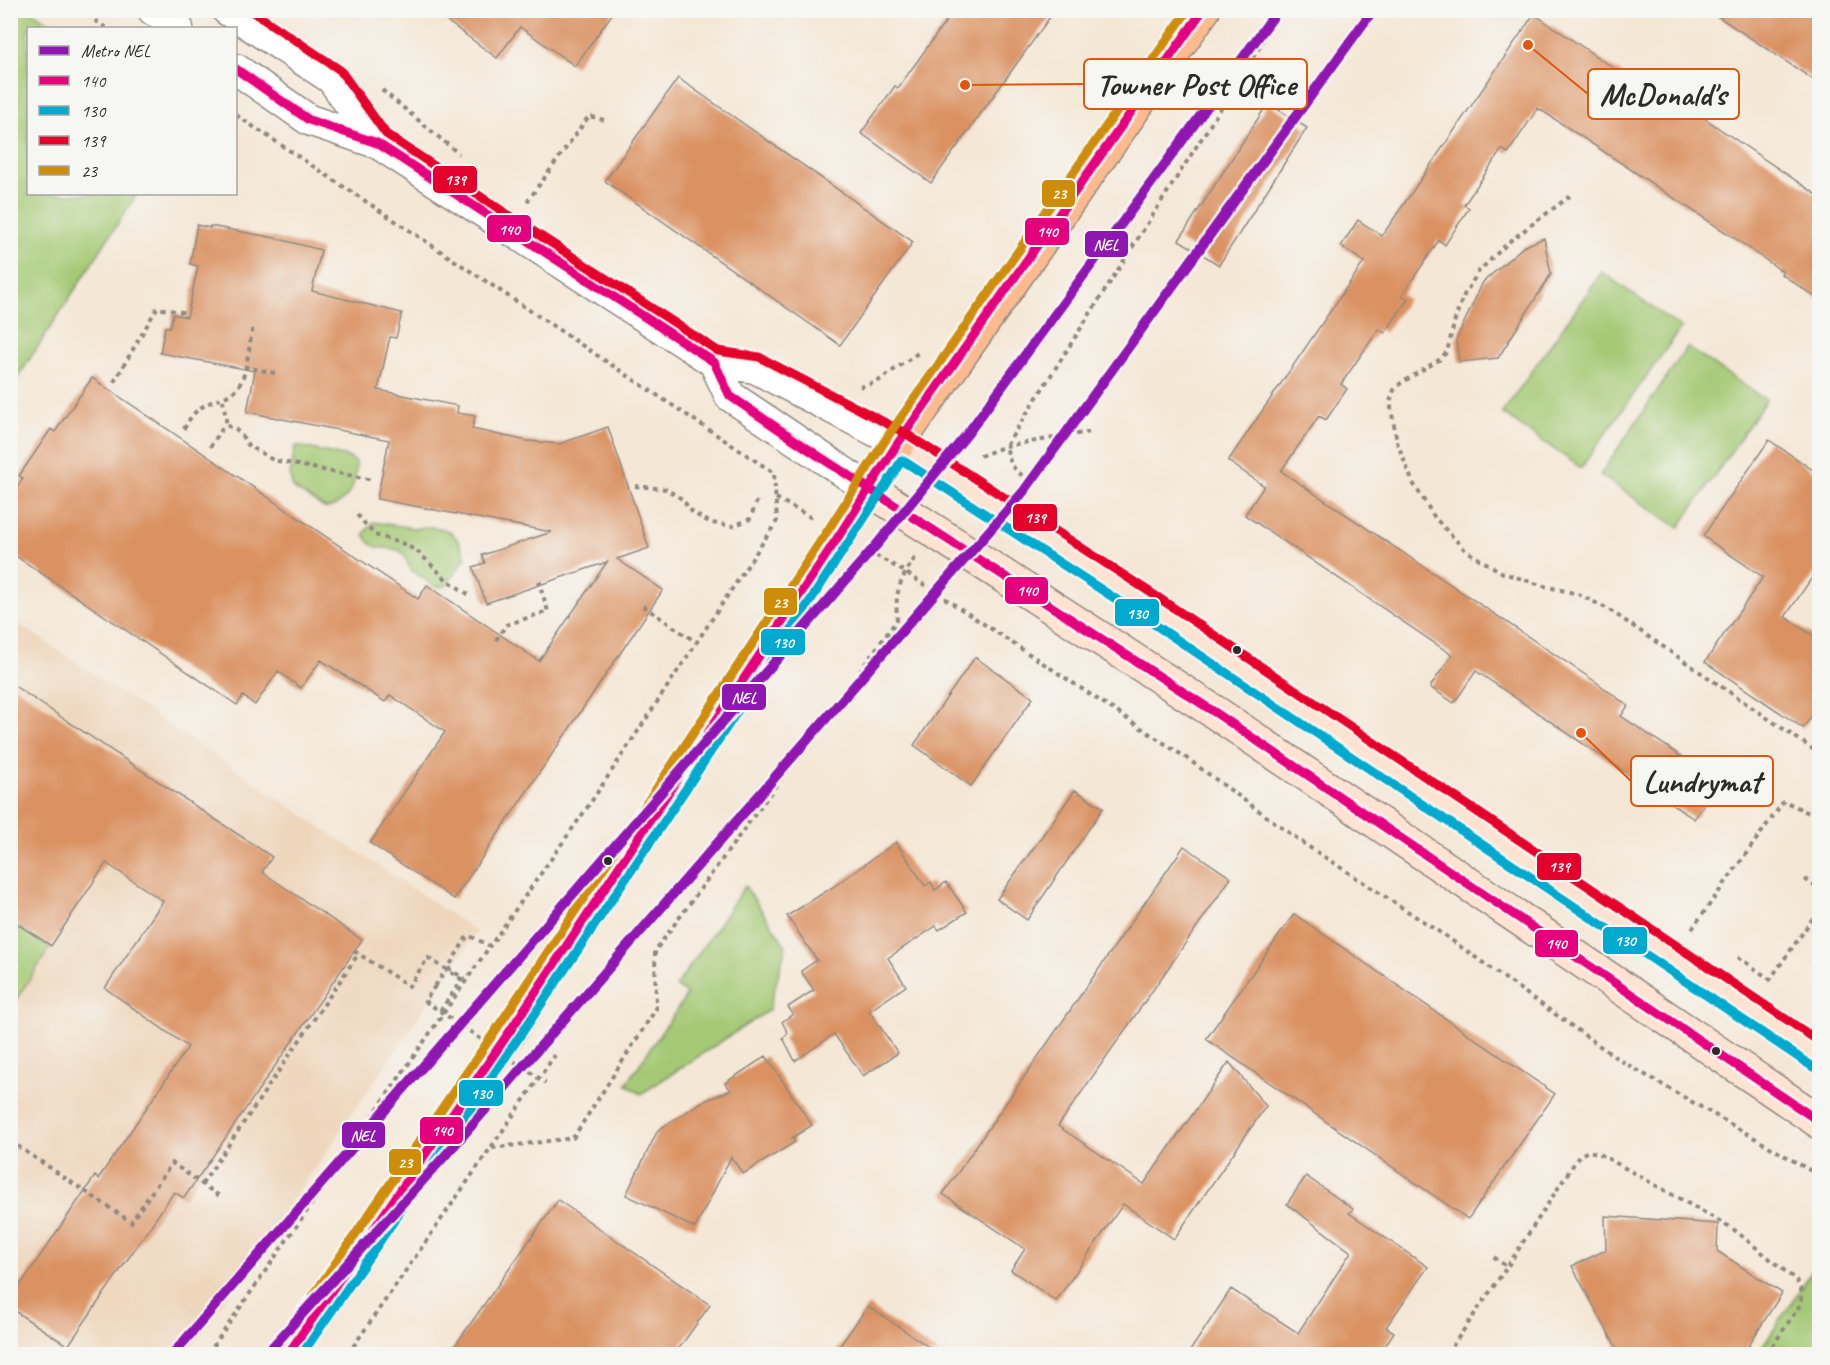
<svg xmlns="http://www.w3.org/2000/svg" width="1830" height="1365" viewBox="0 0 1830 1365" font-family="Caveat,sans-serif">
<rect width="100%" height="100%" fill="#f6f6f2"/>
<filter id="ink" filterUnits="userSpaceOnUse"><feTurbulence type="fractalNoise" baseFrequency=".0167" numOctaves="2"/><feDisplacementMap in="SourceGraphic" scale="12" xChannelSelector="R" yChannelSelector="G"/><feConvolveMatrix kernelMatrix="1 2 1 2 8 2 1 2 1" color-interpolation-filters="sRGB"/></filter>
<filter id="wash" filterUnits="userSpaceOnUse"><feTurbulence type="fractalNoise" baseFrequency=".008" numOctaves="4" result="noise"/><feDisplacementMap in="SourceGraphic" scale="24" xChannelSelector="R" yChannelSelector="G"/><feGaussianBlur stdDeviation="1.35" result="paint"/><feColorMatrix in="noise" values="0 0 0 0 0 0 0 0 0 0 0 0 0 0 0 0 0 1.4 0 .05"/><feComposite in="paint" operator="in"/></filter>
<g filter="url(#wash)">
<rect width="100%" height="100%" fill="#f4e7d6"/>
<path fill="#eed6bb" d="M10,618L477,932L187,1354H11Z"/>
<path fill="#a4c974" stroke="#687a50" stroke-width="1.5" d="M11,10L32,11L57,28H28V194H137L11,388Z
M1602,272L1681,328L1581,468L1502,413Z
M1687,347L1766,400L1679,528L1600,475Z
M298,446L348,457L356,462C357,485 348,503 326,509L293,488L290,476L295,447Z
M373,522L408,527C416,531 419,527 427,527C451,526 458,537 466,557L446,586L436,587L411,570L404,555L399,550L376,547L368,541L364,534Z
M745,886L786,946L769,1010L641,1094L626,1084L687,995L676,986Z
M11,922L50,948L11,1007Z
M1819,1260V1354H1758Z"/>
<g id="blocks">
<path fill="#da9262" d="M432,10H615L575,66L520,27L497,58Z
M954,10H1055L931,183L861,133L895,86L898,88Z
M1708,10H1820V84Z
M1534,14L1690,120L1695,112L1820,197V300L1781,274L1783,272L1733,237L1538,108L1508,153L1502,149L1464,205L1469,208L1445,245L1439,240L1402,295L1408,299L1385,333L1379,329L1341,384L1347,389L1326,420L1319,416L1281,471L1596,682L1628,706L1621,716L1720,782L1694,819L1476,671L1454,703L1430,687L1452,655L1245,515L1264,486L1228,461L1364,262L1341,246L1358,220L1382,236Z
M678,78L913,242L840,345L605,181Z
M1268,103L1307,128L1219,265L1179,240Z
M197,225L210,228V226L275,238L321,250L312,291L402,313L396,338L390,337L378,390L458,406L457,413L475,416L472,429L527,441L559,444L608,427L649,548L617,559L663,590L454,899L370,843L445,732L390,695L385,702L321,660L301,688L278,671L255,705L243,696L237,705L10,552V497L23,478L19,476L51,429L55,432L92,378L418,599L427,585L539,661L607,562L486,603L473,567L485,563L482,555L552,532L377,499L389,440L247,412L255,371L160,353L165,327H170L173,314L187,317L198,266L190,264Z
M1544,238L1551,274L1498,358L1459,362L1456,340L1483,282L1523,247Z
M1769,440L1820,475V566L1785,617L1820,640V705L1803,728L1705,662L1763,577L1703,536Z
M975,657L1033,698L971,786L914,745Z
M10,683L272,857L262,872L362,940L184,1198L174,1192L68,1346L10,1308V1300L95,1176L98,1179L188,1047L105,988L163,901L106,863L51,946L10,919Z
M1075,790L1103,808L1027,920L997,899Z
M896,842L925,886L931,882L935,890L946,882L967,912L939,930L936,926L888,958L906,986L869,1011L898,1053L863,1076L834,1034L795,1061L783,1038L788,1033L782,1022L793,1014L788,1007L814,990L801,971L817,960L787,916L833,887Z
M1184,846L1231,878L1058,1126L1144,1184L1229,1062L1266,1106L1174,1239L1123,1204L1056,1301L1011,1270L1025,1249L943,1194Z
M1294,914L1555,1094L1468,1219L1206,1039Z
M766,1056L812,1125L792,1138L795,1142L743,1174L731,1157L695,1228L626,1195L658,1130L702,1102L731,1090L725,1083Z
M1306,1176L1353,1209L1349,1213L1428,1267L1386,1327L1394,1332L1380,1354H1188L1231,1289L1298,1333L1351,1252L1287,1204Z
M558,1200L710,1305L675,1354H449Z
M1605,1216L1718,1224L1717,1251L1782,1293L1743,1354H1620L1572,1266L1606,1250Z
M868,1306L939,1354H834Z"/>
</g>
</g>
<g filter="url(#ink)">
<use href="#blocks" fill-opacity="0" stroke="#908980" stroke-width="1.5"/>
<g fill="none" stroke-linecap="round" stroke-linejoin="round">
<defs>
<path id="minor" d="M153,10L178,28
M227,10L332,79L377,143
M236,69L309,120L377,143L714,362L755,368L898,443
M714,362L730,396L869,489"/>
<path id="secondary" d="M898,443L1152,608L1820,1057
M869,489L1216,713L1820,1122"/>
<path id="primary" d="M288,1354L510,1031L840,534L898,443L1203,10"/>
</defs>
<use href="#minor" stroke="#908980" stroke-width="33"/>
<use href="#secondary" stroke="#908980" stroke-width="36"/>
<use href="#primary" stroke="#908980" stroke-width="36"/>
<path stroke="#908980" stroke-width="4" stroke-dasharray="4.5 4.5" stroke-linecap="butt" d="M80,10L106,28
M382,90L459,154
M236,115L774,473L777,521L589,805L490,946L468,935
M1570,196L1510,241L1479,271L1464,295L1456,316L1447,352L1439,360L1401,383L1394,390L1390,402L1397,442L1413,483L1435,518L1466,551L1503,573L1544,586L1578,594L1608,609L1820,754
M527,202L589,116L604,120
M244,367L275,373
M114,382L157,308L188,313
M860,387L877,382L918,353
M223,400L227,426
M184,429C188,422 191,415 198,410C212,397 230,402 241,382C247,371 250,340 253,326
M210,447L222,429L227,426L232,427L240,433L248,445L273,460L373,480
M980,456L1006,446L1089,432
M635,486L666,489L682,499L693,513L711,523L733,526L750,519L757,501
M1035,488L1011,465L1006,446L1259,48L1277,10
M776,498L812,518
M357,515L375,535L404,544L418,552L447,580L471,596
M868,551L905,572L1185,757L1306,845L1447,937L1618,1059L1820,1176
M643,606L696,642
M496,640L506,625L548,611L539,583H542
M1805,879L1820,890
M1692,929L1784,801L1809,813
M354,951L409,986L428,958L466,982
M1738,957L1771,980
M1769,981L1820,908
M435,986L446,970
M10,1141L131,1222L172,1163L222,1198
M492,1148L573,1138L656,1009L655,951L897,620C895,592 899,581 915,558
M202,1184L359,953
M1494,1257L1507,1267L1579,1156L1588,1151L1598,1153L1732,1228L1796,1280L1802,1292L1800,1305L1767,1354
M208,1354L490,946
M348,1354L555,1055
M1447,1354L1507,1267"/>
<use href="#minor" stroke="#fff" stroke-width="30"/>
<use href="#secondary" stroke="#fee3d2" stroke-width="33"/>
<use href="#primary" stroke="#fcba8e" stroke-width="33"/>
<path stroke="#908980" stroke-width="4" stroke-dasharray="4.5 4.5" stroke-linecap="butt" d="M435,986L425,1001L546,1083
M440,1011L463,978L448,968L468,935"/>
<defs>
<path id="bus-1" d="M236,69L309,120L377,143L714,362L730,396L817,455L1216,713L1820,1122
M288,1354L510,1031L840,534L898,443L1203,10"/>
<path id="bus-2" d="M302,1354C506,1059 707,761 902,460L1145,618L1813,1067"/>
<path id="bus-3" d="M250,10L340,70L386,134L522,224L718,351L759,357L905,433L1159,598L1820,1042"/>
<path id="bus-4" d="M278,1347L500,1024L830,527L888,436L1188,10"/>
</defs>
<use href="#bus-1" stroke="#f6f6f2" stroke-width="14"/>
<use href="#bus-2" stroke="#f6f6f2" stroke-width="14"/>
<use href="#bus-3" stroke="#f6f6f2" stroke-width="14"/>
<use href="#bus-4" stroke="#f6f6f2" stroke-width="14"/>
<use href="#bus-1" stroke="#e5007d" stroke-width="9"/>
<use href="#bus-2" stroke="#00a9ce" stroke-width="9"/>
<use href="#bus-3" stroke="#e4002b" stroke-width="9"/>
<use href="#bus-4" stroke="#ce8d09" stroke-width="9"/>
<defs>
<path id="metro-1" d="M173,1354L879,542L968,433L1278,10
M266,1354L452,1148L1024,491L1373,10"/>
</defs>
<use href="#metro-1" stroke="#f6f6f2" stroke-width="15"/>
<use href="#metro-1" stroke="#9016b2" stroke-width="10"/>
</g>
</g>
<g fill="#2b2b2b" stroke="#f6f6f2" stroke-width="2">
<circle cx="1237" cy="650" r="5"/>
<circle cx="608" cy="861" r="5"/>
<circle cx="1716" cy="1051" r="5"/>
</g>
<path fill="none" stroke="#df570e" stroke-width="2" d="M965 85L1084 84M1528 45L1588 94M1581 733L1631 781"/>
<g fill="#df570e" stroke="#f6f6f2" stroke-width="2">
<circle cx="965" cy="85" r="6"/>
<circle cx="1528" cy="45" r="6"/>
<circle cx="1581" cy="733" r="6"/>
</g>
<g fill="#f6f6f2" stroke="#df570e" stroke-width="2">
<rect x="1084" y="59" width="223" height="50" rx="6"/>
<rect x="1588" y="69" width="151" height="50" rx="6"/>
<rect x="1631" y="756" width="142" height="50" rx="6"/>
</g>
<g font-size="32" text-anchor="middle" font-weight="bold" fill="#2b2b2b">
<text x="1196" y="95">Towner Post Office</text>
<text x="1663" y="105">McDonald's</text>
<text x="1702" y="792">Lundrymat</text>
</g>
<g stroke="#f6f6f2" stroke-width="2">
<rect x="432" y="165" width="46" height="29" rx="6" fill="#e4002b"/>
<rect x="1041" y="179" width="35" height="29" rx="6" fill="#ce8d09"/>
<rect x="486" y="214" width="46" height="29" rx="6" fill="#e5007d"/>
<rect x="1024" y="217" width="46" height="29" rx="6" fill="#e5007d"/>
<rect x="1084" y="230" width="45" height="28" rx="6" fill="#9016b2"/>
<rect x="1012" y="503" width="46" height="29" rx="6" fill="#e4002b"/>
<rect x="1004" y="576" width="45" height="29" rx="6" fill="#e5007d"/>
<rect x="763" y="587" width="35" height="29" rx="6" fill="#ce8d09"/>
<rect x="1114" y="598" width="46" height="29" rx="6" fill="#00a9ce"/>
<rect x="760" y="628" width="46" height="28" rx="6" fill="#00a9ce"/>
<rect x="721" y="683" width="46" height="28" rx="6" fill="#9016b2"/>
<rect x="1536" y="852" width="46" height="29" rx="6" fill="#e4002b"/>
<rect x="1602" y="926" width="46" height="29" rx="6" fill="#00a9ce"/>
<rect x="1534" y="929" width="45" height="29" rx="6" fill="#e5007d"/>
<rect x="458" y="1079" width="46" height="28" rx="6" fill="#00a9ce"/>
<rect x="419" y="1116" width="45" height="29" rx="6" fill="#e5007d"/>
<rect x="341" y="1121" width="45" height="28" rx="6" fill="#9016b2"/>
<rect x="388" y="1148" width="34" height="28" rx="6" fill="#ce8d09"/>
</g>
<g font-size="16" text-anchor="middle" font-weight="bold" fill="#fff">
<text x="455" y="185">139</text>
<text x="1059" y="199">23</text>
<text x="509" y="235">140</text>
<text x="1047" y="237">140</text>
<text x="1106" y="250">NEL</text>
<text x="1035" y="523">139</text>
<text x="1027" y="596">140</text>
<text x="780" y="608">23</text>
<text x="1137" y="619">130</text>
<text x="783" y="648">130</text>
<text x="744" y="703">NEL</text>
<text x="1559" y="872">139</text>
<text x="1625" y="946">130</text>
<text x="1556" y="949">140</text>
<text x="481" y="1099">130</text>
<text x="442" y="1136">140</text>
<text x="363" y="1141">NEL</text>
<text x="405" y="1168">23</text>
</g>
<rect width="1830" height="1365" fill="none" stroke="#f6f6f2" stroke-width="36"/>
<rect x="27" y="27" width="210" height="168" fill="#f6f6f2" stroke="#a5a5a2" stroke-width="1.5"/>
<rect x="39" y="46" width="30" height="9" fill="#9016b2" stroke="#a5a5a2" stroke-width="1.5"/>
<text x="81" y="57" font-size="18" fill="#2b2b2b">Metro NEL</text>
<rect x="39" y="76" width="30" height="9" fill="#e5007d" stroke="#a5a5a2" stroke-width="1.5"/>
<text x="81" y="87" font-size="18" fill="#2b2b2b">140</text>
<rect x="39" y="106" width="30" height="9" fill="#00a9ce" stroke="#a5a5a2" stroke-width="1.5"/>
<text x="81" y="117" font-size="18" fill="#2b2b2b">130</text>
<rect x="39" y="136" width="30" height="9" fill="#e4002b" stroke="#a5a5a2" stroke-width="1.5"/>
<text x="81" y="147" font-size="18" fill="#2b2b2b">139</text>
<rect x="39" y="166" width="30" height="9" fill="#ce8d09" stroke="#a5a5a2" stroke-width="1.5"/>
<text x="81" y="177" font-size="18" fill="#2b2b2b">23</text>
</svg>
